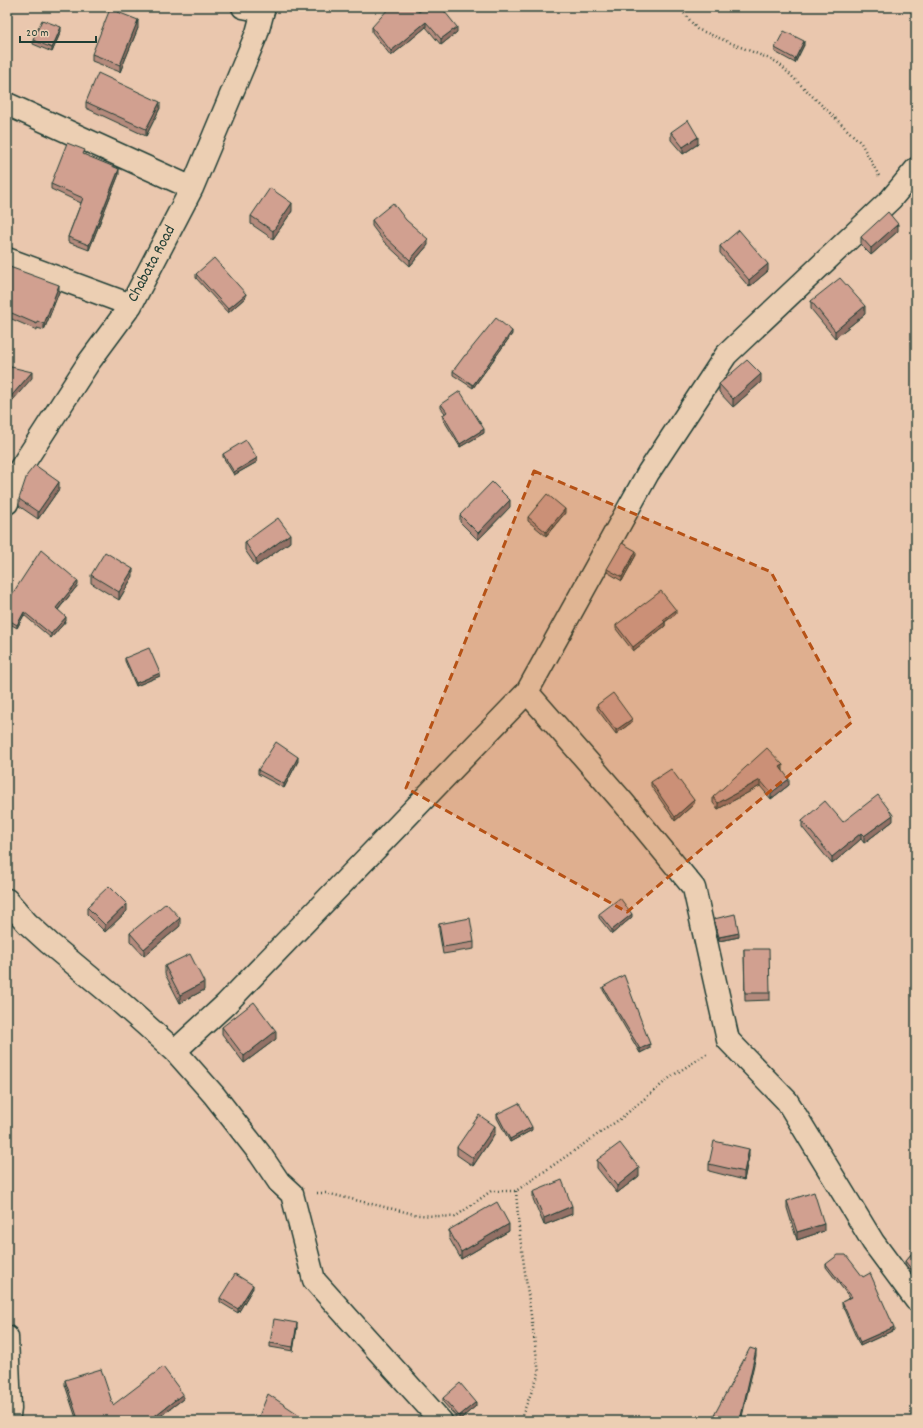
<svg xmlns="http://www.w3.org/2000/svg" width="923" height="1428" viewBox="0 0 923 1428" font-family="Dekko,sans-serif">
<rect width="100%" height="100%" fill="#eac7ae"/>
<filter id="ink" filterUnits="userSpaceOnUse"><feTurbulence type="fractalNoise" baseFrequency=".025" numOctaves="2"/><feDisplacementMap in="SourceGraphic" scale="8" xChannelSelector="R" yChannelSelector="G"/><feConvolveMatrix kernelMatrix="1 2 1 2 8 2 1 2 1" color-interpolation-filters="sRGB"/></filter>
<g filter="url(#ink)">
<g fill="none" stroke-linecap="round" stroke-linejoin="round">
<defs>
<path id="minor" d="M243,7L263,11
M7,104L192,188
M7,259L131,305
M7,503L18,472L89,362L131,305L192,188L257,33L264,7
M527,692L623,802L694,888L728,1040L787,1101L873,1242L916,1300
M7,900L27,923L49,943L120,1002L175,1051L214,1095L260,1154L279,1182L292,1194L314,1280L441,1421
M175,1051L226,1004L527,692L648,473L726,355L891,199L916,169
M7,1337L10,1409L8,1421"/>
</defs>
<use href="#minor" stroke="#1f3d34" stroke-width="25"/>
<path stroke="#1f3d34" stroke-width="2.5" stroke-dasharray="1 3" stroke-linecap="butt" d="M679,7L697,29L777,62L861,143L879,176
M516,1191L519,1229L539,1373L520,1421
M317,1193H326L418,1215L455,1217L491,1191H516L620,1119L672,1076L708,1053"/>
<use href="#minor" stroke="#eccfb3" stroke-width="22"/>
</g>
<path fill="#b48a7c" stroke="#1f3d34" d="M419,12L457,32L441,45L426,27L391,56L372,32V27Z
M138,28L120,72L92,61V54Z
M61,31L52,52L33,44V40Z
M804,45L795,63L775,52V48Z
M86,102L160,108L146,136L86,108Z
M671,132L698,144L683,154L671,140Z
M85,155L119,174L89,250L68,242V237L81,203L51,189V184Z
M292,211L273,239L251,224V216Z
M372,220H406L428,245L410,266L384,242L372,226Z
M898,231L871,255L861,245V237Z
M720,246L768,271L749,287L720,253Z
M7,266L59,292L44,330L37,328V330L7,317Z
M196,274L246,297L228,313L196,278Z
M811,301L865,314L835,338L811,309Z
M512,334L473,388L453,375V371L466,355Z
M761,382L733,407L719,392V384Z
M441,404L484,433L460,447L443,419V415L445,413L441,408Z
M223,454L257,462L234,475L223,457Z
M59,489L38,519L19,506V499Z
M510,507L478,540L460,522V515Z
M565,513L546,536L528,521V517Z
M245,542H290L256,566L245,550Z
M636,555L622,581L607,572V569Z
M91,575L133,576L119,600L91,583Z
M78,585L58,610L66,621L51,638L24,615L17,628L7,622V602Z
M676,614L665,622V626L633,651L616,629V625Z
M125,658L160,676L136,686L125,661Z
M597,705L632,722L616,734L597,709Z
M298,761L284,788L258,774V770Z
M782,771L789,785L771,799L760,786L718,809L713,803V797Z
M651,782L694,804L675,821L651,786Z
M802,821L843,822L893,821L864,843L861,839L832,864L802,827Z
M87,907L127,911L105,932L87,914Z
M599,914L632,917L612,934L599,918Z
M714,919L739,937L719,941L714,922Z
M439,924L474,942V949L443,954L439,931Z
M180,926L144,956L130,941V933Z
M744,949L770,993V1000L745,1001Z
M165,966L204,990L180,1003L165,974Z
M603,987L650,1048L640,1053L603,990Z
M222,1027L276,1039L244,1063L222,1034Z
M497,1114L532,1130L510,1142L497,1118Z
M495,1133L473,1166L457,1155V1147Z
M749,1156L744,1180L709,1171V1164Z
M597,1160L639,1176L617,1193L597,1168Z
M533,1192L572,1214L544,1225L533,1199Z
M787,1201L824,1231L797,1240L787,1208Z
M449,1230L509,1231L461,1259L449,1238Z
M916,1249V1279L905,1264V1261Z
M826,1264L894,1330L860,1346L842,1305V1302L850,1298L826,1267Z
M253,1288L238,1313L220,1302V1298Z
M297,1327L293,1351L270,1347V1343Z
M65,1380L113,1405L183,1399L154,1421H77L65,1385Z
M443,1398L476,1406L459,1420L443,1402Z"/>
<path fill="#927065" stroke="#1f3d34" d="M138,20V28L120,72V65Z
M426,22V27L391,56V51Z
M61,27V31L52,52V48Z
M457,27V32L441,45V39Z
M804,41V45L795,63V59Z
M160,102V108L146,136V129Z
M698,137V144L683,154V147Z
M119,169V174L89,250V245Z
M292,203V211L273,239V231Z
M898,224V231L871,255V248Z
M428,239V245L410,266V260Z
M768,264V271L749,287V280Z
M59,285V292L44,330V324Z
M246,294V297L228,313V309Z
M865,306V314L835,338V331Z
M512,331V334L473,388V385Z
M32,372V378L7,407V401Z
M761,374V382L733,407V399Z
M484,429V433L460,447V444Z
M257,458V462L234,475V472Z
M59,482V489L38,519V512Z
M510,500V507L478,540V533Z
M565,509V513L546,536V532Z
M290,534V542L256,566V559Z
M636,551V555L622,581V577Z
M133,569V576L119,600V592Z
M78,581V585L56,612V608Z
M676,610V614L663,623V620Z
M24,612V615L17,628V625Z
M66,617V621L51,638V634Z
M665,622V626L633,651V647Z
M160,673V676L136,686V683Z
M632,719V722L616,734V730Z
M298,757V761L284,788V784Z
M783,765V771L780,767Z
M789,779V785L771,799V793Z
M760,780V786L718,809V803Z
M694,800V804L675,821V817Z
M893,815V821L864,843V836Z
M861,833V839L832,864V857Z
M127,904V911L105,932V925Z
M632,914V917L612,934V930Z
M180,918V926L144,956V949Z
M739,933V937L719,941V937Z
M204,982V990L180,1003V995Z
M276,1031V1039L244,1063V1056Z
M650,1044V1048L640,1053V1049Z
M495,1126V1133L473,1166V1158Z
M532,1127V1130L510,1142V1139Z
M749,1149V1156L744,1180V1172Z
M639,1168V1176L617,1193V1186Z
M572,1206V1214L544,1225V1218Z
M509,1224V1231L461,1259V1252Z
M824,1224V1231L797,1240V1232Z
M253,1285V1288L238,1313V1309Z
M297,1323V1327L293,1351V1347Z
M894,1327V1330L860,1346V1342Z
M756,1350V1356L741,1421V1416Z
M183,1394V1399L154,1421H148Z
M476,1402V1406L459,1420V1416Z"/>
<path fill="#d1a090" stroke="#1f3d34" d="M390,7H413L419,12L425,7H441L457,27L441,39L426,22L391,51L372,27Z
M110,9L138,20L120,65L92,54Z
M42,20L61,27L52,48L33,40Z
M784,31L804,41L795,59L775,48Z
M98,73L160,102L146,129L86,102Z
M688,120L698,137L683,147L671,132Z
M67,143L85,150L83,154L119,169L89,245L68,237L83,198L51,184Z
M270,188L292,203L273,231L251,216Z
M393,203L406,220L428,239L410,260L384,236L372,220Z
M888,212L898,224L871,248L861,237Z
M739,230L768,264L749,280L720,246Z
M214,258L246,294L228,309L196,274Z
M7,266L59,285L44,324L37,321V324L7,311Z
M840,278L865,306L835,331L811,301Z
M496,318L512,331L473,385L453,371L465,355H466Z
M747,360L761,374L733,399L719,384Z
M7,366L32,372L7,401Z
M460,391L484,429L460,444L443,415L447,412L441,404Z
M246,440L257,458L234,472L223,454Z
M35,465L59,482L38,512L19,499L27,475Z
M492,482L510,500L478,533L460,515Z
M547,494L565,509L546,532L528,517Z
M278,518L290,534L256,559L245,542Z
M622,543L636,551L622,577L607,569Z
M41,550L78,581L56,608L66,617L51,634L24,612L17,625L7,619V602Z
M105,552L133,569L119,592L91,575Z
M661,591L676,610L663,620L665,622L633,647L616,625Z
M149,648L160,673L136,683L125,658Z
M613,693L632,719L616,730L597,705Z
M276,742L298,757L284,784L258,770Z
M767,748L783,765L780,767L789,779L771,793L760,780L718,803L713,797Z
M671,769L694,800L675,817L651,782Z
M878,795L893,815L864,836L861,833L832,857L802,821L825,801L843,822Z
M109,886L127,904L105,925L87,907Z
M620,898L632,914L612,930L599,914Z
M166,903L180,918L144,949L130,933Z
M735,914L739,933L719,937L714,919Z
M470,918L474,942L443,947L439,924Z
M744,949H769L770,993H745Z
M190,954L204,982L180,995L165,966Z
M624,975L650,1044L640,1049L603,987Z
M254,1002L276,1031L244,1056L222,1027Z
M519,1103L532,1127L510,1139L497,1114Z
M479,1115L495,1126L473,1158L457,1147Z
M714,1141L749,1149L744,1172L709,1164Z
M620,1143L639,1168L617,1186L597,1160Z
M562,1180L572,1206L544,1218L533,1192Z
M814,1192L824,1224L797,1232L787,1201Z
M497,1202L509,1224L461,1252L449,1230Z
M916,1249V1275L905,1261Z
M838,1255H846L863,1277L870,1273L894,1327L860,1342L842,1302L852,1297L826,1264Z
M235,1274L253,1285L238,1309L220,1298Z
M274,1319L297,1323L293,1347L270,1343Z
M750,1348L756,1350L741,1416L744,1421H711Z
M163,1367L183,1394L148,1421H113L112,1419L108,1421H80L77,1416L65,1380L101,1369L113,1405Z
M460,1383L476,1402L459,1416L443,1398Z
M268,1394L307,1420L306,1421H257Z"/>
</g>
<path fill="#b65216" fill-opacity="0.2" stroke="#b65216" stroke-width="3" stroke-dasharray="8 5" stroke-linejoin="round" d="M534,471L771,572L852,722L627,912L406,788Z"/>
<g text-anchor="middle" dominant-baseline="central" stroke-width="4" stroke-linejoin="round" paint-order="stroke">
<g font-size="16" fill="#1f3d34" stroke="#eccfb3">
<text transform="translate(152 264) rotate(-62)">Chabata Road</text>
</g>
</g>
<rect width="923" height="1428" fill="none" stroke="#eccfb3" stroke-width="24"/>
<rect x="12" y="12" width="899" height="1404" fill="none" stroke="#1f3d34" stroke-width="1.5" filter="url(#ink)"/>
<path d="M20 36v6h76v-6" fill="none" stroke="#1f3d34" stroke-width="2"/>
<text x="26" y="36" font-size="12" fill="#1f3d34" stroke="#eccfb3" stroke-width="3" paint-order="stroke">20 m</text>
</svg>
